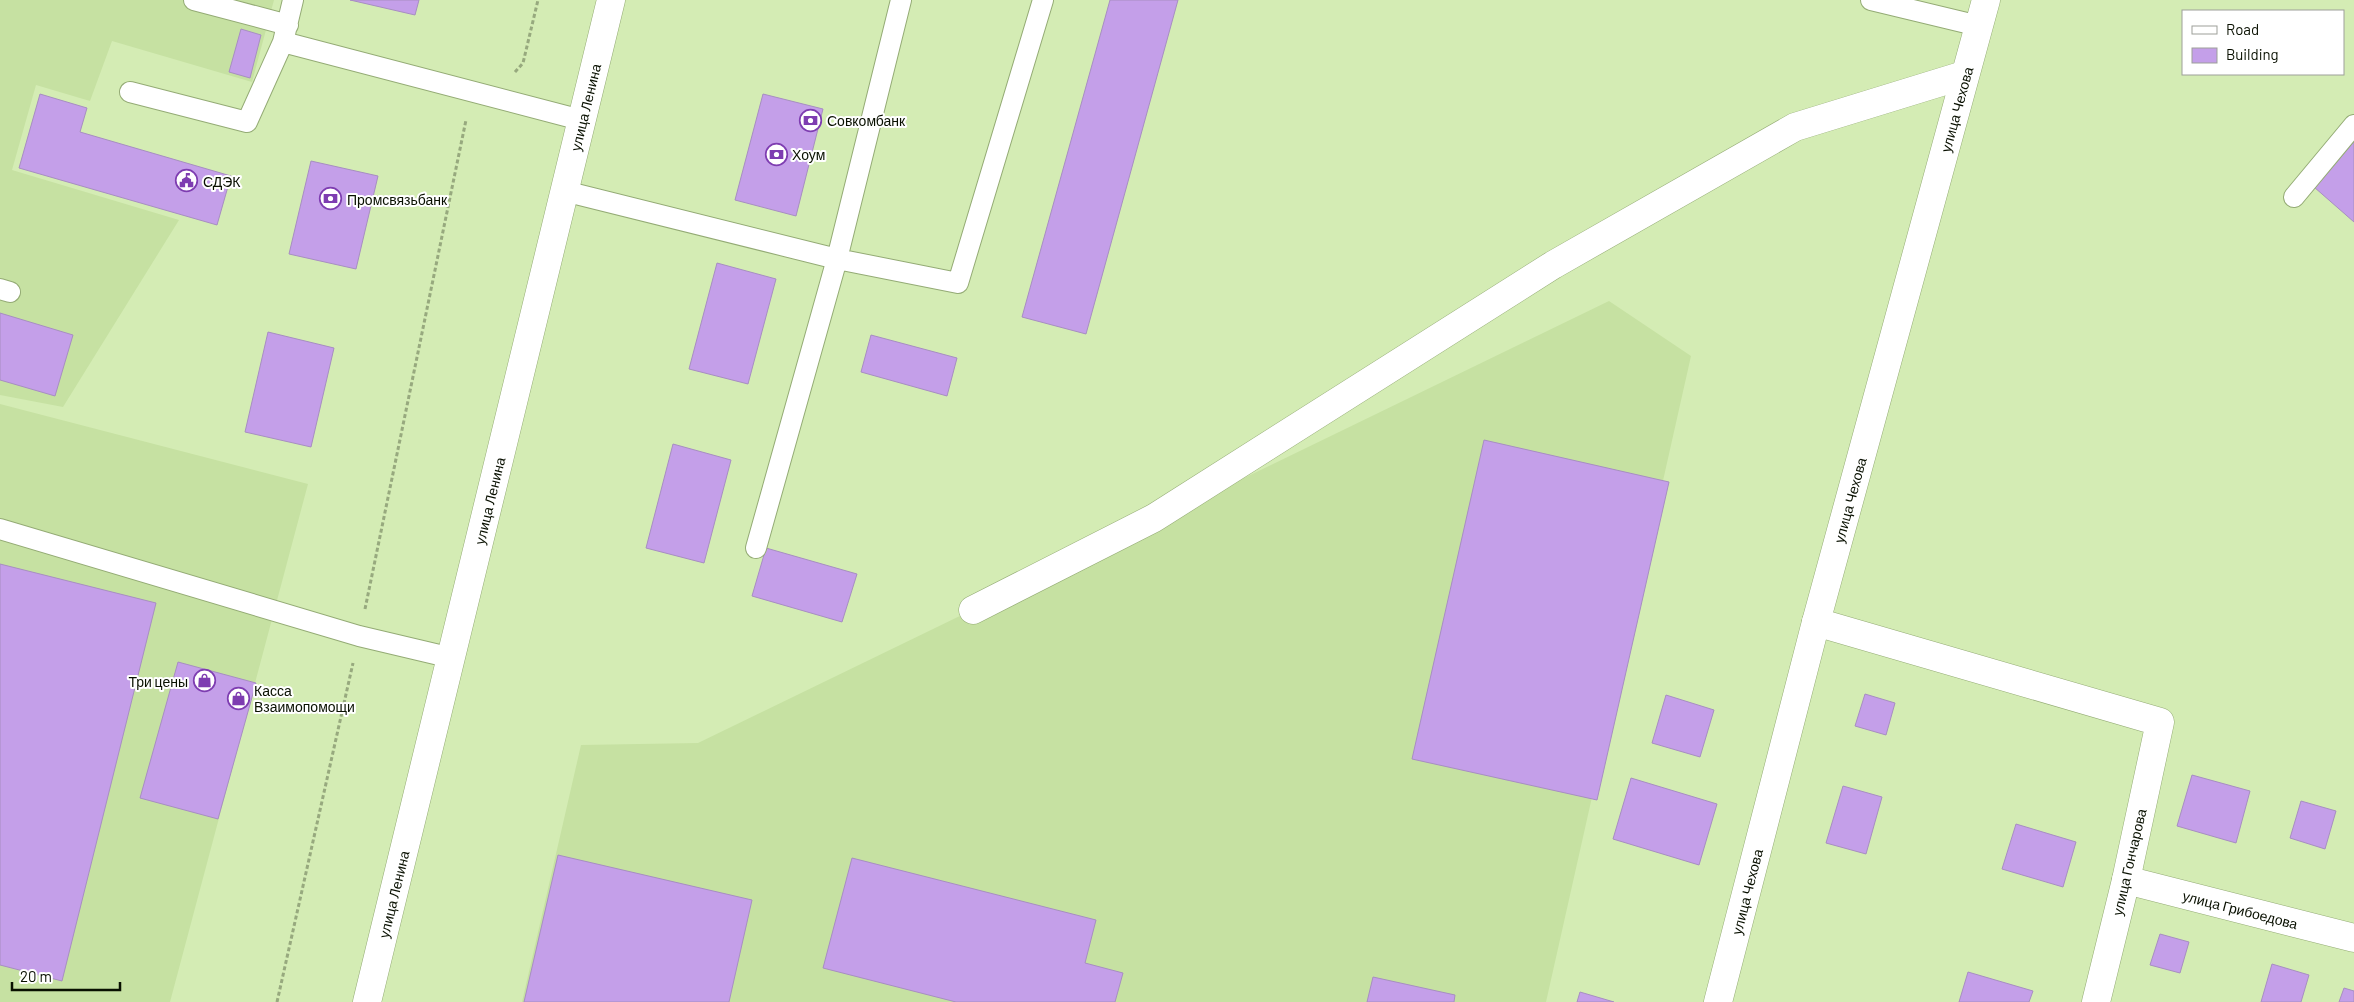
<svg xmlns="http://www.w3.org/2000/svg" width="2354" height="1002" viewBox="0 0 2354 1002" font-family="Barlow,sans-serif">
<rect width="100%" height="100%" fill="#d4ecb4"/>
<path fill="#c6e1a2" d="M0,0H274L252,82L112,41L90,101L36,85L12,170L179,220L63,407L0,395Z
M1609,301L1691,356L1546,1002H522L581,745L698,743Z
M0,404L308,484L170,1002H0Z"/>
<path fill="#c49fe9" stroke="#a78ec1" d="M350,0H419L415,15Z
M1110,0H1178L1086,334L1022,317Z
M241,29L261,35L250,78L229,72Z
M40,94L87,108L80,132L231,176L217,225L19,168Z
M763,94L823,109L796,216L735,200Z
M2354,124V222L2306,180Z
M311,161L378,176L356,269L289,254Z
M717,263L776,279L748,384L689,369Z
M0,313L73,335L55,396L0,380Z
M268,332L334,348L311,447L245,432Z
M871,335L957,358L947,396L861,372Z
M1484,440L1669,482L1597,800L1412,759Z
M673,444L731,460L704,563L646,548Z
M766,548L857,574L842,622L752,596Z
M0,564L156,603L62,981L0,965Z
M178,662L256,683L218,819L140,798Z
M1865,694L1895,703L1886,735L1855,726Z
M1666,695L1714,710L1700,757L1652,743Z
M2192,775L2250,791L2236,843L2177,826Z
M1631,778L1717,804L1699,865L1613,839Z
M1843,786L1882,797L1866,854L1826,843Z
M2301,801L2336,811L2325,849L2290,838Z
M2016,824L2076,842L2063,887L2002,869Z
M558,855L752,900L729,1002H524Z
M852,858L1096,920L1085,963L1123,973L1115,1002H956L823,968Z
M2160,934L2189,942L2180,973L2150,965Z
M2272,964L2309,975L2301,1002H2261Z
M1968,972L2033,991L2029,1002H1959Z
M1373,977L1455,995L1454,1002H1367Z
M2344,988L2354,991V1002H2339Z
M1580,992L1614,1002H1577Z"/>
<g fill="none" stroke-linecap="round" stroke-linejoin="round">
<defs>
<path id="lane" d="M194,0L288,25
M1871,0L1979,26
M283,42L581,120
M130,92L247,122L283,42L293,0
M564,191L837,259L958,283L1043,0
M2294,197L2354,125
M0,289L10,292
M0,529L359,636L452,658
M756,548L837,259L901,0"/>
<g id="street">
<path d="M973,610L1154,518L1553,265L1795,127L1964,75"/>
<path d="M1816,622L2160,722L2126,880L2096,1002"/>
<path id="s1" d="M2126,880L2354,938"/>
<path id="s2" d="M1718,1002L1816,622L1986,0"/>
</g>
<g id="secondary">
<path id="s3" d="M367,1002L611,0"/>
</g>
</defs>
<use href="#lane" stroke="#94ab75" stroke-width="22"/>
<use href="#street" stroke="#94ab75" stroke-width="29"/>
<use href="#secondary" stroke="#94ab75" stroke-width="29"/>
<path stroke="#97a97e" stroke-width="3" stroke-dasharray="4 2.5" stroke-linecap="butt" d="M515,72L523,63L538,0
M365,609L466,120
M277,1002L353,663"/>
<use href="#lane" stroke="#fff" stroke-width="20"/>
<use href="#street" stroke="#fff" stroke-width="28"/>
<use href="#secondary" stroke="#fff" stroke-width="28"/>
</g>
<defs>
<symbol id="bank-ring" viewBox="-11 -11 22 22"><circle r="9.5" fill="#fff" stroke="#7e3db1" stroke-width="1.5"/><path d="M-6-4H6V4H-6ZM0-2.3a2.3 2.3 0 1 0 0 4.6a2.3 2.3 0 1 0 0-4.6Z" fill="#7e3db1"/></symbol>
<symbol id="civic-ring" viewBox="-11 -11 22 22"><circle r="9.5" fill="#fff" stroke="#7e3db1" stroke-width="1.5"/><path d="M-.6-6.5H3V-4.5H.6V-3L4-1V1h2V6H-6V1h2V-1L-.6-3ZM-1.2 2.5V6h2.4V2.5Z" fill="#7e3db1"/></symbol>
<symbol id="shop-ring" viewBox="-11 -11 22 22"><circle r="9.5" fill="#fff" stroke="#7e3db1" stroke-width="1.5"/><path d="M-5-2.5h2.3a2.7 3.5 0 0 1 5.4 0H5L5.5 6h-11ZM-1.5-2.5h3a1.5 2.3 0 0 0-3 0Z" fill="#7e3db1"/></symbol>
</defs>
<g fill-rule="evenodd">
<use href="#bank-ring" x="798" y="108" width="25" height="25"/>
<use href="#bank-ring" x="764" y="142" width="25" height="25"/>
<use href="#civic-ring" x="174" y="168" width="25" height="25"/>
<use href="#bank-ring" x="318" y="186" width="25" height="25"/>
<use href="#shop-ring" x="192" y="668" width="25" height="25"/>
<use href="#shop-ring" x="226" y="686" width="25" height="25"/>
</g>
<g text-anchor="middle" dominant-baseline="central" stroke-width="4" stroke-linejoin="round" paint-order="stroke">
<g font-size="14" fill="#091000" stroke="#fff">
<text stroke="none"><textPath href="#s3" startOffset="921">улица Ленина</textPath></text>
<text stroke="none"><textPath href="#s2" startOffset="924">улица Чехова</textPath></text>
<text stroke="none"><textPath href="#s2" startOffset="519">улица Чехова</textPath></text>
<text stroke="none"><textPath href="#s3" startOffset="516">улица Ленина</textPath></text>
<text transform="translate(2129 862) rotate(-77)">улица Гончарова</text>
<text stroke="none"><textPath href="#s2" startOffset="114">улица Чехова</textPath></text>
<text stroke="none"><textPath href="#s3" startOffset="111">улица Ленина</textPath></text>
<text stroke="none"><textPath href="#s1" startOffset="118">улица Грибоедова</textPath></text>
</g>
<g font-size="14" fill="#091000" stroke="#fff" text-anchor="start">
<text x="827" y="120">Совкомбанк</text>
<text x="792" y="154">Хоум</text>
<text x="203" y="181">СДЭК</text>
<text x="347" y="199">Промсвязьбанк</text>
<text x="188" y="681" text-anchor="end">Три цены</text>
<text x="254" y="690">Касса<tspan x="254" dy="16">Взаимопомощи</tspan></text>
</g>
</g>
<rect x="2182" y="10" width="162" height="65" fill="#ffffff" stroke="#9d9f99"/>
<rect x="2192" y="26" width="25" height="8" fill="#ffffff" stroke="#9d9f99"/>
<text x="2226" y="35" font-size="15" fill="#091000">Road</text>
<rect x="2192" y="48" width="25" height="15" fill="#c49fe9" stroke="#9d9f99"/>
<text x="2226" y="60" font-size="15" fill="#091000">Building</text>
<path d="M12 982v8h108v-8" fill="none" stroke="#091000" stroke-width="2.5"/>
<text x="20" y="982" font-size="15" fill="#091000" stroke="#ffffff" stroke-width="4" paint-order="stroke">20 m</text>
</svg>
